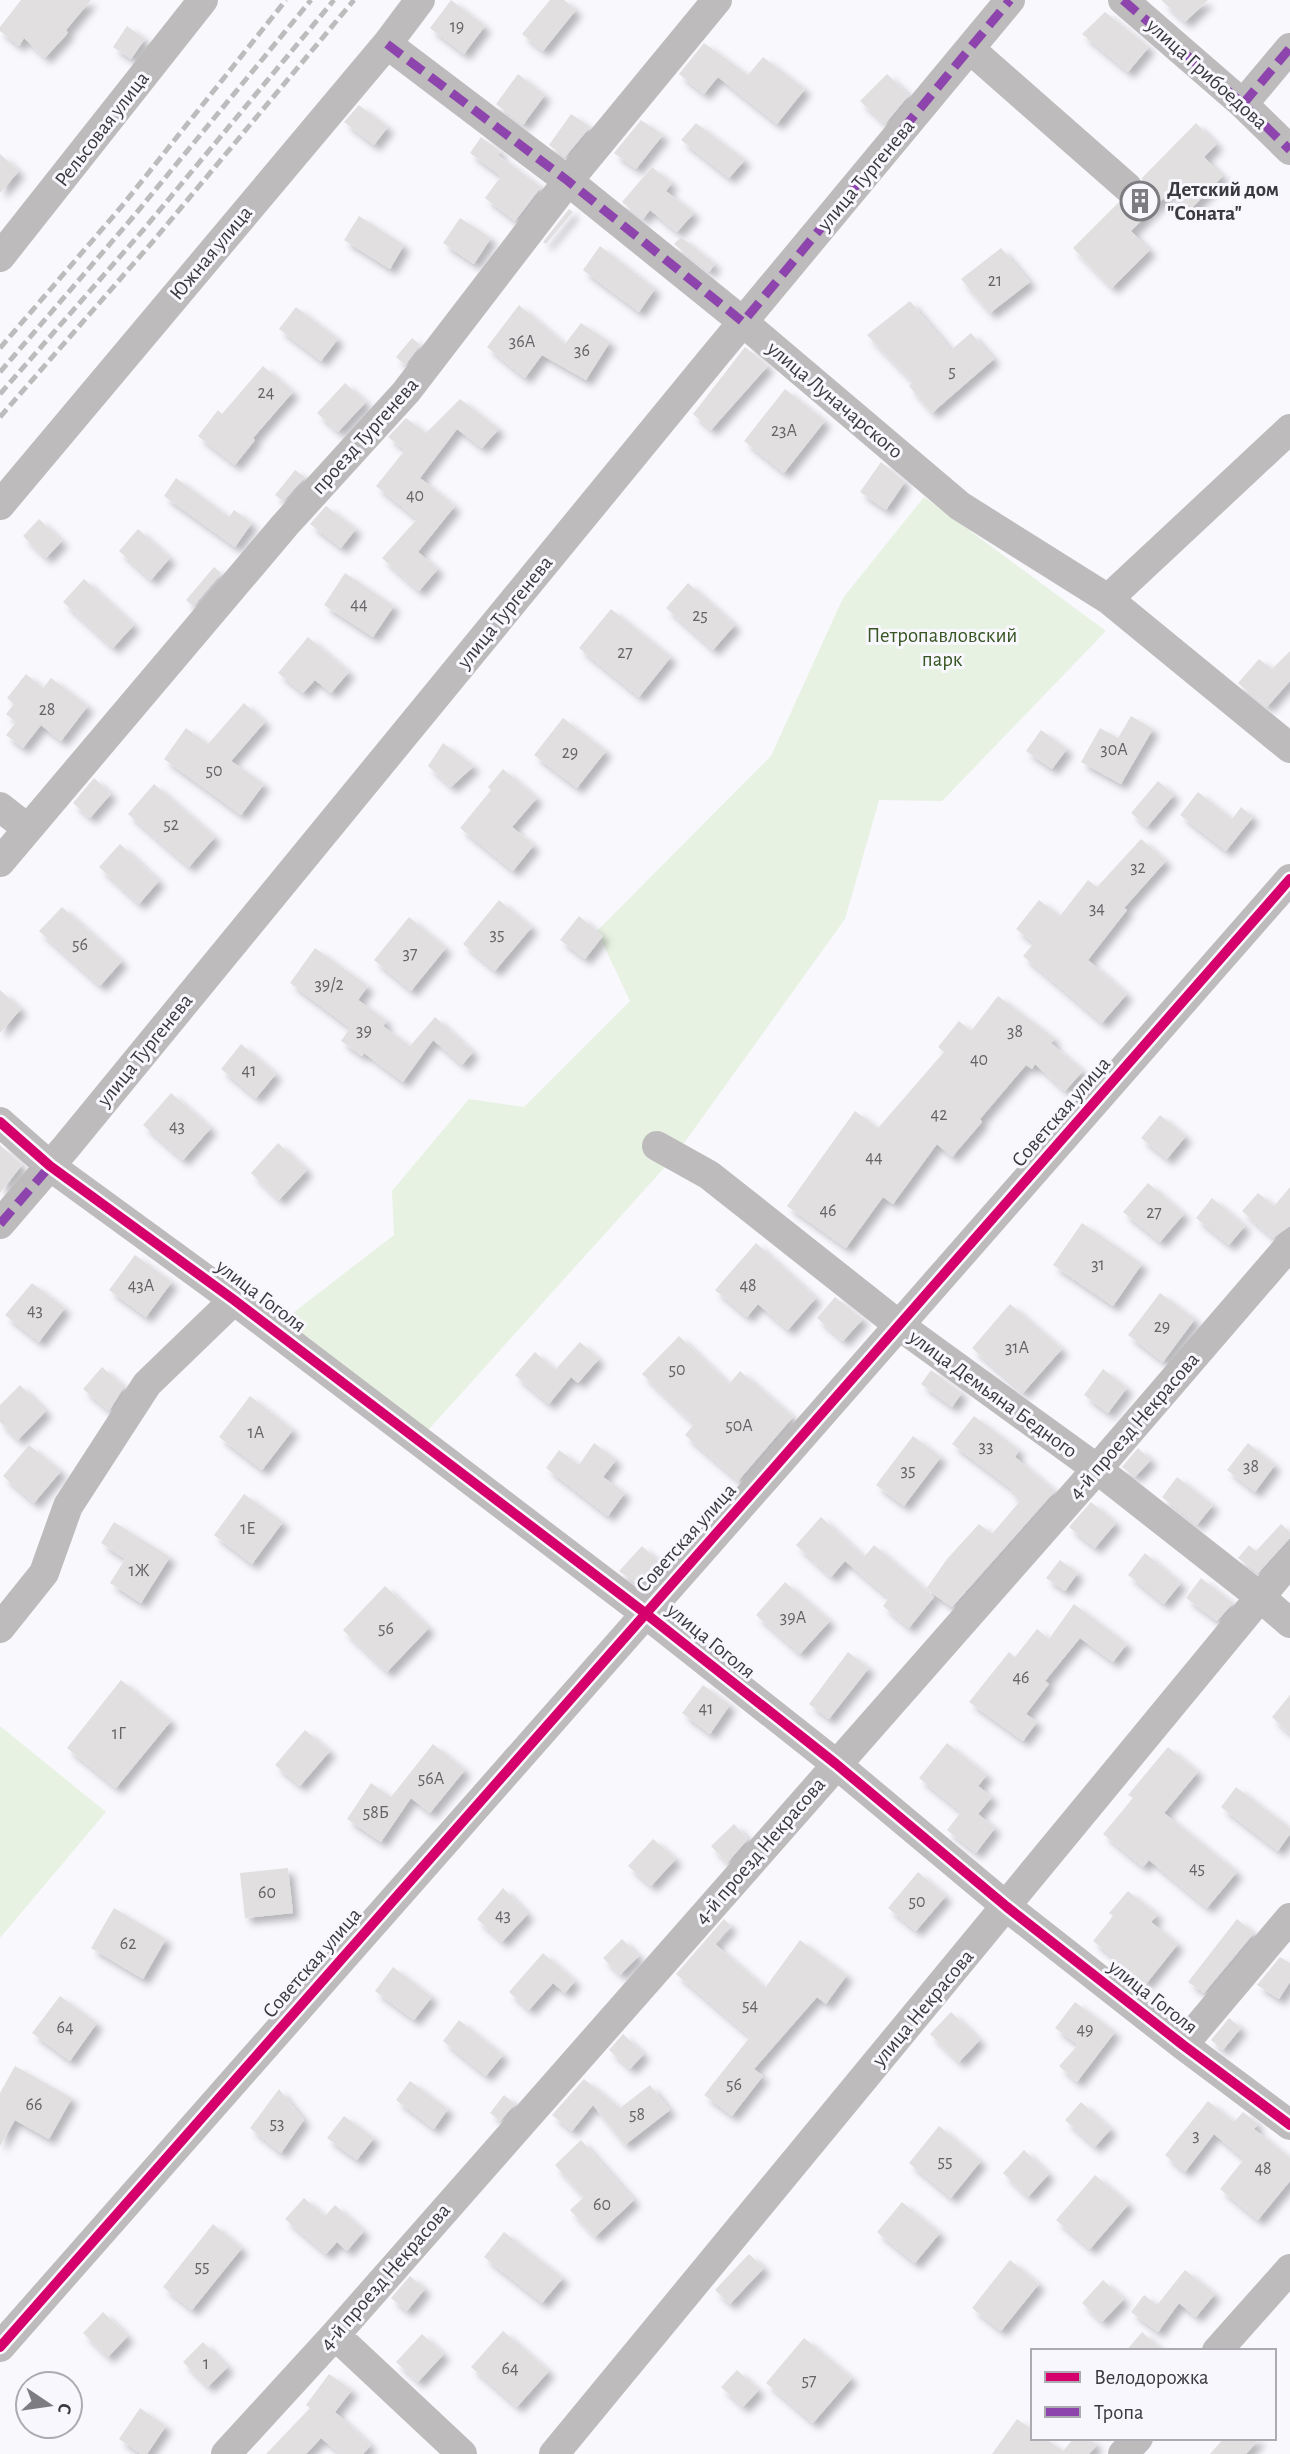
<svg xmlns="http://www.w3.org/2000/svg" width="1290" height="2454" viewBox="0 0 1290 2454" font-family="'Alegreya Sans',sans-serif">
<defs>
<filter id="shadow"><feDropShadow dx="6" dy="6" stdDeviation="3.5" flood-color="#0004"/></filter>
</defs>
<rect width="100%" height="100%" fill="#f9f8fd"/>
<path fill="#e7f2e3" d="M924,497L1106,631L942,801L879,800L845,919L674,1157L421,1438L276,1326L394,1235L392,1191L469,1099L524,1107L630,1001L597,931L771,756L843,598Z
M0,1726L106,1812L0,1938Z"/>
<path fill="#e1dfe0" filter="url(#shadow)" d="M21,0H91L66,30L68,33L45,58L24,38L19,46L0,31V27Z
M451,0L485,26L464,54L430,28Z
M550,0H564L576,10L543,51L522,34Z
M1161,0H1208L1185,22Z
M1105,12L1149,47L1128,72L1082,34Z
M127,26L145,39L131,59L113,47Z
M704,43L748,75L763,57L805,89L777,124L718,77L704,94L679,74Z
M518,74L545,95L523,125L496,104Z
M887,74L909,95L885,124L860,101Z
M359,105L388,127L374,145L344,122Z
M571,114L590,127L565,157L549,145Z
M641,120L663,135L636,169L614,153Z
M696,123L745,160L729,178L681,140Z
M1196,123L1217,144L1204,157L1223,176L1189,211L1170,192L1131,231L1150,250L1112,288L1073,248L1119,202L1132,204L1140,199L1144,190L1142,178Z
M481,137L501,152L498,155L541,187L515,221L485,198L501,176L470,153Z
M0,154L19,171L0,193Z
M652,167L672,183L666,191L694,213L677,232L650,210L643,219L622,202Z
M569,209L573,212L546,244L543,242Z
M359,216L404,245L390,269L344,240Z
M460,218L491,238L474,264L443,243Z
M681,237L715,264L709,272L674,244Z
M600,246L655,289L639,312L583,270Z
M1001,248L1030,282L990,313L961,279Z
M910,301L951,350L971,333L994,359L932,413L909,386L913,382L867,335Z
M519,305L565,344L581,323L610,342L586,380L542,355L525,378L487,347Z
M296,307L338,339L321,361L279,329Z
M412,338L420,345L405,365L396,357Z
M745,347L768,366L711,430L693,414Z
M263,366L293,392L253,438L255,440L235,465L198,436L218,410L222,414Z
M345,383L366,402L338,432L317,413Z
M785,389L825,421L784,473L744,441Z
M460,399L499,429L482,448L457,429L420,478L455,506L418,552L438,569L419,591L382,558L417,519L376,486L405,450L388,437L406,418L426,433Z
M881,462L905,482L886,510L860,492Z
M295,470L305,477L283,501L275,495Z
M176,478L229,517L234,510L252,523L235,547L164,496Z
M326,506L356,529L341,548L310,524Z
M39,519L62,541L46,558L23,536Z
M138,529L170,558L151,580L119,551Z
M214,567L221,573L193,606L186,600Z
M345,573L394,606L373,637L324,605Z
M84,579L134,625L113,648L63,602Z
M688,583L735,625L713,650L666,608Z
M611,609L671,657L639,697L579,648Z
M308,637L349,672L331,693L315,680L303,693L278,673Z
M1290,651V681L1267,707L1238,683L1259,659L1272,669Z
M26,674L43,688L51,678L88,706L61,741L41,725L23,748L6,735L16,722L6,714L14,704L7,698Z
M244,703L265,722L231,761L264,784L241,815L164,759L186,728L208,744Z
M1131,716L1153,729L1121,784L1081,762L1100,728L1118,738Z
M563,718L606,751L577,788L534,755Z
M1041,730L1067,749L1052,769L1026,751Z
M443,743L474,766L451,787L428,766Z
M503,769L537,798L512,827L534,845L513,871L460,828L491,790L488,787Z
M94,778L111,794L90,818L73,803Z
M1158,781L1174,795L1147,827L1131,813Z
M154,784L215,837L189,867L128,814Z
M1198,792L1232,819L1241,807L1253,817L1226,851L1180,815Z
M1141,839L1166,861L1124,908L1127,910L1088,960L1127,994L1102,1023L1023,956L1034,943L1016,929L1039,900L1060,916L1088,880L1097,887Z
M120,844L159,881L139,904L99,867Z
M499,900L532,927L495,971L463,944Z
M62,907L122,961L100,986L39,931Z
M579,916L603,936L585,959L560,940Z
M409,917L446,948L411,991L374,960Z
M315,948L368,986L358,1000L387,1021L383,1026L410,1046L435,1017L473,1052L462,1065L433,1040L403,1082L364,1053L362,1056L341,1041L350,1028L290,983Z
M0,990L21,1009L0,1033Z
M998,996L1055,1039L1051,1043L1083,1071L1065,1091L1035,1064L1032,1069L1026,1065L980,1119L982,1122L952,1157L937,1144L893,1204L883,1197L846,1248L787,1206L855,1111L878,1128L944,1052L938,1047L959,1021L971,1031Z
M241,1044L276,1074L256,1098L221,1069Z
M171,1093L211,1128L183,1160L143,1125Z
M1160,1115L1186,1136L1167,1159L1141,1138Z
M278,1143L307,1170L279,1200L251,1173Z
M0,1145L22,1165L0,1193Z
M1148,1183L1184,1214L1160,1242L1123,1212Z
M1290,1187V1226L1273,1238L1242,1211L1258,1193L1274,1206Z
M1212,1198L1245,1226L1229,1245L1196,1218Z
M1082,1223L1142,1264L1113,1306L1053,1265Z
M756,1243L816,1298L788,1330L758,1304L747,1317L715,1290Z
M135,1255L172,1282L146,1317L109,1290Z
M32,1283L65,1308L39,1342L5,1315Z
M1160,1293L1195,1319L1163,1362L1128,1335Z
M835,1297L863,1319L843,1341L817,1318Z
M1010,1304L1062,1349L1023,1393L972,1348Z
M679,1336L729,1384L740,1371L793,1417L738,1481L685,1435L694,1424L642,1374Z
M580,1342L599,1359L578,1383L571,1377L549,1404L515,1375L535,1352L555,1370Z
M102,1367L124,1387L109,1411L83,1389Z
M1103,1369L1127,1388L1108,1413L1084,1395Z
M931,1370L962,1393L952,1407L921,1384Z
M20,1385L46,1411L18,1440L0,1422V1405Z
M250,1396L293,1430L262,1470L219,1437Z
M974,1416L1019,1450L1015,1457L1055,1491L952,1607L926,1589L947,1559L979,1524L992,1534L1020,1501L1011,1493L1013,1490L952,1444Z
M913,1436L941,1457L904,1506L876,1485Z
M594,1443L616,1460L603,1477L625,1493L608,1516L546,1468L559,1450L579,1465Z
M1248,1443L1275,1465L1255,1492L1227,1470Z
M29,1445L61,1471L34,1503L3,1476Z
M1138,1448L1151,1460L1135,1477L1122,1467Z
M1177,1477L1213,1505L1197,1525L1162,1497Z
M244,1494L283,1522L252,1564L214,1535Z
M1091,1502L1116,1523L1095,1548L1069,1527Z
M821,1517L864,1557L874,1545L934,1597L909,1628L883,1606L889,1598L845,1561L831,1577L796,1545Z
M114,1522L170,1557L141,1603L110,1583L125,1559L101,1543Z
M1281,1524L1290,1532V1538L1258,1573L1238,1558L1249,1545L1256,1551Z
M642,1546L659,1562L638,1585L619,1571Z
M1145,1553L1181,1583L1164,1604L1128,1575Z
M1060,1560L1078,1573L1065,1591L1046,1578Z
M1201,1578L1233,1603L1217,1621L1186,1598Z
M785,1582L830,1621L800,1654L756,1615Z
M385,1586L429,1628L387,1672L343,1630Z
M1074,1604L1127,1644L1113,1662L1080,1638L1045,1681L1049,1684L1026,1714L1037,1722L1023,1741L969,1702L1009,1652L1015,1657L1037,1629L1049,1639Z
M848,1652L869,1668L829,1719L809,1704Z
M121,1680L171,1721L116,1788L67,1748Z
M703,1685L730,1705L710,1734L682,1713Z
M1290,1695V1734L1272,1717Z
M305,1730L330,1751L300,1786L275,1765Z
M947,1743L987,1775L978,1786L992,1797L978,1814L995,1828L976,1853L947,1830L961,1812L919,1778Z
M433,1744L465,1770L430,1813L411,1798L381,1842L347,1819L371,1783L391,1797Z
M1168,1747L1198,1772L1164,1813L1237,1872L1207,1908L1149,1860L1143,1867L1103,1834L1133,1798L1128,1795Z
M1236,1787L1290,1828V1834L1278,1851L1221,1807Z
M734,1824L748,1839L727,1863L711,1846Z
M653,1839L676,1859L651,1886L628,1866Z
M288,1868L293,1913L245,1918L240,1873Z
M918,1872L946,1896L916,1931L888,1908Z
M503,1888L528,1914L502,1942L477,1919Z
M1128,1891L1158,1915L1151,1922L1178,1944L1146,1984L1093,1941L1113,1916L1109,1913Z
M114,1908L166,1939L143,1979L91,1948Z
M724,1919L731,1926L715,1944L765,1988L800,1940L847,1975L826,2004L817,1997L754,2069L763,2076L732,2116L704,2095L750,2037L676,1974Z
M1237,1919L1254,1933L1204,1993L1188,1982Z
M622,1939L639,1956L620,1975L603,1958Z
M543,1953L575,1981L565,1993L553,1983L529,2010L509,1992Z
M1280,1957L1290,1963V1982L1279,1999L1257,1985Z
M393,1967L432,1997L414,2020L375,1991Z
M60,1996L97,2023L70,2061L32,2033Z
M1075,2002L1115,2032L1077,2082L1059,2066L1078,2045L1055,2028Z
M951,2012L980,2040L959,2062L930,2034Z
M1229,2018L1241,2028L1223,2050L1211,2040Z
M459,2020L503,2055L486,2076L443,2041Z
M623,2034L644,2054L630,2069L609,2050Z
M15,2066L72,2098L49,2139L15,2120L0,2146V2093Z
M584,2079L620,2108L650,2085L670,2110L625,2145L593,2105L572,2131L552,2115Z
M410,2081L448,2109L434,2129L396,2100Z
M279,2089L304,2120L281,2153L250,2128Z
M504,2095L515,2104L500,2121L490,2113Z
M1208,2101L1234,2122L1243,2112L1258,2124L1254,2129L1290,2158V2181L1258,2220L1220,2189L1244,2159L1214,2134L1185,2172L1165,2155Z
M1081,2102L1111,2129L1095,2147L1065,2120Z
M344,2116L374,2138L357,2160L327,2138Z
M939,2126L981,2161L951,2198L909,2163Z
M581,2140L634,2200L595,2237L570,2210L584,2197L555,2165Z
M1024,2150L1049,2174L1028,2197L1003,2173Z
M1095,2175L1129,2204L1090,2249L1056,2220Z
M304,2198L325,2216L335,2205L364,2231L347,2251L337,2242L326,2254L285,2219Z
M902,2202L940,2233L915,2263L877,2232Z
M213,2224L242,2248L192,2310L163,2287Z
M504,2232L563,2278L542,2303L484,2257Z
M749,2254L764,2268L730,2304L715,2290Z
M1010,2260L1039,2284L1001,2331L972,2308Z
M1185,2270L1215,2294L1196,2317L1179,2303L1158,2332L1131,2312L1144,2295L1157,2305Z
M410,2276L425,2289L407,2311L391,2298Z
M1103,2280L1124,2299L1102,2322L1082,2303Z
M103,2312L128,2336L108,2357L83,2333Z
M503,2331L549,2371L517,2407L471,2367Z
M1142,2332L1163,2351H1126Z
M422,2334L444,2354L418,2382L396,2362Z
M804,2338L852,2378L813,2423L766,2383Z
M203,2342L228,2367L208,2387L183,2362Z
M737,2370L759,2390L743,2407L721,2387Z
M329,2374L352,2390L335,2412L371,2445L363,2454H340L321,2438L306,2454H266L310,2408L306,2405Z
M140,2408L166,2426L147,2454H141L119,2439Z
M1017,2419L1033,2430V2438H1044L1063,2451L1074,2438H1089L1097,2445L1089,2454H992Z
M1224,2438H1260L1246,2454H1210Z"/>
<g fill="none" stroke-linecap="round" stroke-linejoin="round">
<path stroke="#bdbbbc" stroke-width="30" d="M1123,0L1243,104L1290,150
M387,44L568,181L743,322L960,506L1108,599L1290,748
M970,49L1127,187
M1243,104L1290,48
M0,257L203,0
M0,505L387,44L420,0
M1108,599L1290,429
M0,807L28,829
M0,862L285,525L406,392L568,181L717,0
M0,1122L50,1166L234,1300L645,1613L836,1764L1007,1907L1183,2045L1290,2125
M657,1146L709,1175L900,1326L1097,1469L1260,1597L1290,1623
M0,1224L67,1146L712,359L1010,0
M0,1628L44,1573L68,1506L147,1384L234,1300
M1183,2045L1290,1918
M335,2335L462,2454
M0,2347C430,1858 862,1370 1290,879
M1217,2351L1290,2269
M226,2454L335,2335L1097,1469L1290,1245
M554,2454L1290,1561
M1123,2454L1138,2438"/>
<path stroke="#bdbcbd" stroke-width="5" stroke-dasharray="10 5" stroke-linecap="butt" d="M0,348L122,206L286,0
M0,372L133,217L311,0
M0,394L144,229L334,0
M0,417L155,239L354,0"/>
<path stroke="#8e44ad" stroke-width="9" stroke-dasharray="18 9" stroke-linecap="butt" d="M1123,0L1243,104L1290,150
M387,44L568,181L743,322L1010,0
M1243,104L1290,48
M0,1224L50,1166"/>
<defs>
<path id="cycleway" d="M0,1122L50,1166L234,1300L645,1613L836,1764L1007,1907L1183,2045L1290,2125
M0,2347C430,1858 862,1370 1290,879"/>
</defs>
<use href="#cycleway" stroke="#f8f7fe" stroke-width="15"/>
<use href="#cycleway" stroke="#d6006c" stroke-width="10"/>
</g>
<defs>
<symbol id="building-ring" viewBox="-11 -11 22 22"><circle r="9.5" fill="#f8f7fe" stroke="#7d7c81" stroke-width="1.5"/><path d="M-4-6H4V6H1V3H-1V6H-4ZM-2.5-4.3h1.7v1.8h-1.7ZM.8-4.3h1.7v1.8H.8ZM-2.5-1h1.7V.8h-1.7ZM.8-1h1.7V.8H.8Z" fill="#7d7c81"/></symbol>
</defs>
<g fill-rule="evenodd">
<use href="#building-ring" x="1118" y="179" width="44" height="44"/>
</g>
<g text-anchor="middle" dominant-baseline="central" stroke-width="6" stroke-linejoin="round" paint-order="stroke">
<g font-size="18" fill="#646366">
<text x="457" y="27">19</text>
<text x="995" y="281">21</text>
<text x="522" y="342">36А</text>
<text x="582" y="351">36</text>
<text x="952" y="372">5</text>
<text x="266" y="393">24</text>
<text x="784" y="431">23А</text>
<text x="415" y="496">40</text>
<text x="359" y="605">44</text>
<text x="700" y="616">25</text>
<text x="625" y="653">27</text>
<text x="47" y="710">28</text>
<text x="1114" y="750">30А</text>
<text x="570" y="753">29</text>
<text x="214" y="771">50</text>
<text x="171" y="825">52</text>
<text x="1138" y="868">32</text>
<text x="1097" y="909">34</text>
<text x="497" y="935">35</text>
<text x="80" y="945">56</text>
<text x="410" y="954">37</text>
<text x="329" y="985">39/2</text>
<text x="364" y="1031">39</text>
<text x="1015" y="1032">38</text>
<text x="979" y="1060">40</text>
<text x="249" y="1071">41</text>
<text x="939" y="1115">42</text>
<text x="177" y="1127">43</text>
<text x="874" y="1158">44</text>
<text x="828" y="1211">46</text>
<text x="1154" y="1213">27</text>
<text x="1098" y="1265">31</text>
<text x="141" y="1286">43А</text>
<text x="748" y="1286">48</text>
<text x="35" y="1311">43</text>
<text x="1162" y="1327">29</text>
<text x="1017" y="1348">31А</text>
<text x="677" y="1370">50</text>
<text x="739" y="1426">50А</text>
<text x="256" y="1433">1А</text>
<text x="986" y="1447">33</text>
<text x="1251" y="1467">38</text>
<text x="908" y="1471">35</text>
<text x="248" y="1529">1Е</text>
<text x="139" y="1571">1Ж</text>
<text x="793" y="1618">39А</text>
<text x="386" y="1629">56</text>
<text x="1021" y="1678">46</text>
<text x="706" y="1709">41</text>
<text x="119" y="1734">1Г</text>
<text x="431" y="1779">56А</text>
<text x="376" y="1813">58Б</text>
<text x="1197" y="1869">45</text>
<text x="267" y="1893">60</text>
<text x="917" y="1902">50</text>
<text x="503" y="1916">43</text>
<text x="128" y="1944">62</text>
<text x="750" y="2006">54</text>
<text x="65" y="2028">64</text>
<text x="1085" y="2030">49</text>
<text x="734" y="2085">56</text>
<text x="34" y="2105">66</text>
<text x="637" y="2115">58</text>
<text x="277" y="2124">53</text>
<text x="1196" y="2136">3</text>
<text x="945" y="2162">55</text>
<text x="1263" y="2169">48</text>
<text x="602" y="2205">60</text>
<text x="202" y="2267">55</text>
<text x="206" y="2364">1</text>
<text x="510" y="2369">64</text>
<text x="809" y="2381">57</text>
</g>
<g font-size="21" fill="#3a3a3e" stroke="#f8f7fe">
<text transform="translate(1207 74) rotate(42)">улица Грибоедова</text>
<text transform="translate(102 129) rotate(-52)">Рельсовая улица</text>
<text transform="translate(866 175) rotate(-50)">улица Тургенева</text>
<text transform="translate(211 253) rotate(-50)">Южная улица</text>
<text transform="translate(835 400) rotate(40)">улица Луначарского</text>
<text transform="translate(365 436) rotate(-48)">проезд Тургенева</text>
<text transform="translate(505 612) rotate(-51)">улица Тургенева</text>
<text transform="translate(145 1050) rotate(-51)">улица Тургенева</text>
<text transform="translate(1061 1112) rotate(-49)">Советская улица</text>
<text transform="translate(261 1296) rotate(37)">улица Гоголя</text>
<text transform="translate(993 1394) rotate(36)">улица Демьяна Бедного</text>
<text transform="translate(1134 1426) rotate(-49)">4-й проезд Некрасова</text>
<text transform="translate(686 1538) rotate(-48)">Советская улица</text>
<text transform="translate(711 1641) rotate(39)">улица Гоголя</text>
<text transform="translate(760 1851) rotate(-49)">4-й проезд Некрасова</text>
<text transform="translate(312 1963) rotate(-49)">Советская улица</text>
<text transform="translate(1153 1997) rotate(38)">улица Гоголя</text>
<text transform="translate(923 2008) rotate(-50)">улица Некрасова</text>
<text transform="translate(385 2277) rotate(-49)">4-й проезд Некрасова</text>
</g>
<g font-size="21" font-weight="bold" fill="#3a3a3e" stroke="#f8f7fe" text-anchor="start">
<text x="1167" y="189">Детский дом<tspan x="1167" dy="24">"Соната"</tspan></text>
</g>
<g font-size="21" fill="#385624" stroke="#f8f7fe">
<text x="942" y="635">Петропавловский<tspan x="942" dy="24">парк</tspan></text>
</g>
</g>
<rect x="1031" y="2349" width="245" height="91" fill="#f8f7fe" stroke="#acabb1" stroke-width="2"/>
<rect x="1045" y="2372" width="35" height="10" fill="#d6006c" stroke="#acabb1" stroke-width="2"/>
<text x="1094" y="2384" font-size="21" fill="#3a3a3e">Велодорожка</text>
<rect x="1045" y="2407" width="35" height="10" fill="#8e44ad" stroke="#acabb1" stroke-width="2"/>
<text x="1094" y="2419" font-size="21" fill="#3a3a3e">Тропа</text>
<g transform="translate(49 2405) rotate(103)"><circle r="33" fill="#f8f7fe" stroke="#acabb1" stroke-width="2"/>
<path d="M0-5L12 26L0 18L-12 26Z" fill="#7d7c81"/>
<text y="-10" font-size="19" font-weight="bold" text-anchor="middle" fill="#3a3a3e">С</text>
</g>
</svg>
